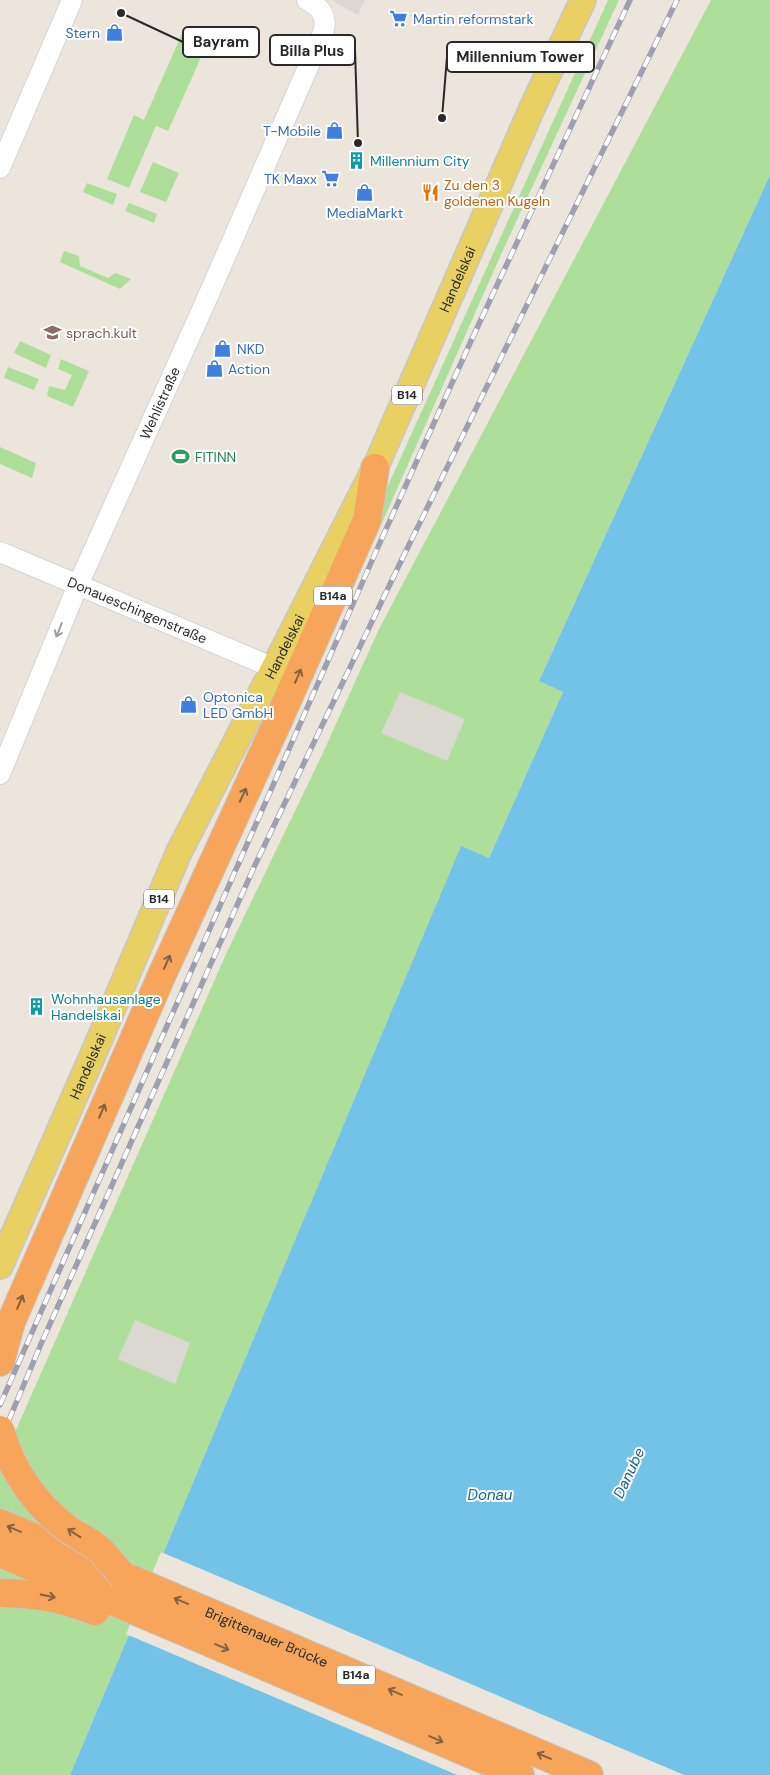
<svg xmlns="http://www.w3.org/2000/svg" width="770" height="1775" viewBox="0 0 770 1775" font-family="'DM Sans',sans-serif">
<rect width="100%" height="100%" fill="#ebe5db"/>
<path fill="#aedf9a" d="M608,0H619L503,250L343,611L333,607Z
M711,0H770V175L539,681L563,692L489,858L461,847L70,1775H0V1466L227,952L321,757L379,629Z
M183,31L208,42L168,131L156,126L129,188L107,179L134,115L144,120Z
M153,162L179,173L166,202L140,192Z
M87,183L117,194L113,205L83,192Z
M129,203L157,214L154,223L125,211Z
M64,251L79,256L80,266L108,278L115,273L131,279L120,289L60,262Z
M20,341L51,355L46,368L14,353Z
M61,359L89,371L73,407L47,396L49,386L65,390L72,375L58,369Z
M8,367L39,379L34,390L4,378Z
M0,447L36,463L32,478L0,464Z"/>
<path fill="#dbd8d2" d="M331,0H365L358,15Z
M400,692L465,719L447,761L381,733Z
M135,1320L190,1343L175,1384L118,1359Z"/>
<path fill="#73c3e8" d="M770,175V1775H70L461,846L489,858L563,692L539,681Z"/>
<path fill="#ebe5db" d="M161,1552L213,1574L684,1775H457L126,1634Z"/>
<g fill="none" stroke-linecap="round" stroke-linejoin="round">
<defs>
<g id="minor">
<path d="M0,168L72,0"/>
<path id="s1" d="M0,552L274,668"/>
<path id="s2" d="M0,774L78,585L205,303L323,33C328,17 321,7 307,0"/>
</g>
<g id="major">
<path id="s3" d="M0,1266L95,1050L179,852L274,668L375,468L533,106L583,0"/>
</g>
<g id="highway">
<path d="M0,1362L11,1322L161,977L278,721L367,520L375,468"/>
<path id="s4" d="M0,1523L589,1775"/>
<path d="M0,1553L520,1775"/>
<path d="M0,1593C38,1594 59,1597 95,1611"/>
</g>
</defs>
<use href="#minor" stroke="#d1d3e1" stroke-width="22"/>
<use href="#major" stroke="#c7c7c7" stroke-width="28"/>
<use href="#highway" stroke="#c7c7c7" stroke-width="30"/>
<use href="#minor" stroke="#fff" stroke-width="20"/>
<use href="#major" stroke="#e9d062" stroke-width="25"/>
<use href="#highway" stroke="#f6a55b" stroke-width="28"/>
<defs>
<path id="rail" d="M0,1405L378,547L471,341L630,0
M0,1441L41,1344L255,865L404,555L677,0"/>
</defs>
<use href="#rail" stroke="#9ea0b2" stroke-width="5.5"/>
<use href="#rail" stroke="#fff" stroke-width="4" stroke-dasharray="11" stroke-linecap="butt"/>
<defs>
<path id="highway-bridge" d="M0,1430C11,1469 35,1505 68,1529C78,1536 91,1542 100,1550C108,1558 115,1567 123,1576"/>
</defs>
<use href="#highway-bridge" stroke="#c7c7c7" stroke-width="30" stroke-linecap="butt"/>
<use href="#highway-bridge" stroke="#f6a55b" stroke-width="28"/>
</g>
<defs><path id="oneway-shaft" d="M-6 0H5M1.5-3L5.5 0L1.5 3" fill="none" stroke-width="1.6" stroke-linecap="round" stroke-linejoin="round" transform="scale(1.25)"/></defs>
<use stroke="#9f9f9f" href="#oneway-shaft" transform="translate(59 630) rotate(112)"/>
<g stroke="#856140">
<use href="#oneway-shaft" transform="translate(298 676) rotate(-66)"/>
<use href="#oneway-shaft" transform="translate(243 795) rotate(-65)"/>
<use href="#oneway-shaft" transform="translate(167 962) rotate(-66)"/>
<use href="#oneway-shaft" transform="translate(102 1111) rotate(-67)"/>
<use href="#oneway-shaft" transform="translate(20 1302) rotate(-67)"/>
<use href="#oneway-shaft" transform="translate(14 1529) rotate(-157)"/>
<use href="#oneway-shaft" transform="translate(74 1533) rotate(-147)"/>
<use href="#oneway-shaft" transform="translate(48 1596) rotate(12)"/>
<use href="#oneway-shaft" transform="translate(181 1601) rotate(-157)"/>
<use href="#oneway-shaft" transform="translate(222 1647) rotate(23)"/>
<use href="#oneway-shaft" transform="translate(395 1692) rotate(-157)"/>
<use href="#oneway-shaft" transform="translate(436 1739) rotate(23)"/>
<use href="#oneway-shaft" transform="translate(544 1756) rotate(-157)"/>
</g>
<defs>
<symbol id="supermarket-bare" viewBox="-9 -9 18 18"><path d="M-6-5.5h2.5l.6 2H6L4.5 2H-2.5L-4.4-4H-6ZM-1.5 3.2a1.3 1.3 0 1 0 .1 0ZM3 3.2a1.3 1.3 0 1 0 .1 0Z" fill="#3f7fe0" stroke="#fff" stroke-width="2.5" paint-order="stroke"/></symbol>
<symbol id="shop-bare" viewBox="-9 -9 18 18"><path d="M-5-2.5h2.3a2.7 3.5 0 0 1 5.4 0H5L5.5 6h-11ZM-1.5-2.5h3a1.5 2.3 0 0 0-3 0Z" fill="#3f7fe0" stroke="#fff" stroke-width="2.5" paint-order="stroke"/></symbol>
<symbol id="building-bare" viewBox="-9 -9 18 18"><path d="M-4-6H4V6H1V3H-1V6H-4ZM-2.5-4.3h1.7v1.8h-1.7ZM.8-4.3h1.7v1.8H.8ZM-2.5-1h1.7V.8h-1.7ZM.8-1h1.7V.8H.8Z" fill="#0f9aa8" stroke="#fff" stroke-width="2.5" paint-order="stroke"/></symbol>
<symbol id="restaurant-bare" viewBox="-9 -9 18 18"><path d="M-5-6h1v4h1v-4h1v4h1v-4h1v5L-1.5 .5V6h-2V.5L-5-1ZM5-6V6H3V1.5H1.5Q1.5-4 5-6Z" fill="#e8710a" stroke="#fff" stroke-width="2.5" paint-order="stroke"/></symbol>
<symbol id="school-bare" viewBox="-9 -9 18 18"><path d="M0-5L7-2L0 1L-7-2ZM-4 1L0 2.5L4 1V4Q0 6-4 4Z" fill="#8d6e63" stroke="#fff" stroke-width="2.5" paint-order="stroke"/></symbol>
<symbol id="stadium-bare" viewBox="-9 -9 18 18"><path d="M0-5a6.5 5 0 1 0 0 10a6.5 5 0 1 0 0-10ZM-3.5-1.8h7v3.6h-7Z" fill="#2e9e5b" stroke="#fff" stroke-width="2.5" paint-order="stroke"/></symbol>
</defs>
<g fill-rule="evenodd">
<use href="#supermarket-bare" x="386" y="6" width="25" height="25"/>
<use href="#shop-bare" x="102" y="20" width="25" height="25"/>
<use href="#shop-bare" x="322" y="118" width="25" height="25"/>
<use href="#building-bare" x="344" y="148" width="25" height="25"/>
<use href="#supermarket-bare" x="318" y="166" width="25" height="25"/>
<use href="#shop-bare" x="352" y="180" width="25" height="25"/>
<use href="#restaurant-bare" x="418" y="180" width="25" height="25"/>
<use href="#school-bare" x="40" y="320" width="25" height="25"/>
<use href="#shop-bare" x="210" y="336" width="25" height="25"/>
<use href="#shop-bare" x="202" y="356" width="25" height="25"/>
<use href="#stadium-bare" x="168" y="444" width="25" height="25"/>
<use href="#shop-bare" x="176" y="692" width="25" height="25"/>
<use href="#building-bare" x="24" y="994" width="25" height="25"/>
</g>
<g text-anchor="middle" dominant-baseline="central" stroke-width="4" stroke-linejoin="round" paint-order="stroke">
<g fill="#fff" stroke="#696969" stroke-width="1">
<rect x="392" y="385.5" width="30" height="19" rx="4"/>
<rect x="314" y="586.5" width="38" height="19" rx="4"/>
<rect x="144" y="889.5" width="30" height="19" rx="4"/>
<rect x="337" y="1665.5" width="38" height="19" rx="4"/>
</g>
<g font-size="12" font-weight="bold" fill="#292929">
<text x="407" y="395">B14</text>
<text x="333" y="596">B14a</text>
<text x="159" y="899">B14</text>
<text x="356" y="1675">B14a</text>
</g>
<g font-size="14" fill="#366cbe" stroke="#fff" text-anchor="start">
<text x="413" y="19">Martin reformstark</text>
<text x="100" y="33" text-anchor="end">Stern</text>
<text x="321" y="131" text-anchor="end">T-Mobile</text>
<text x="317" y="179" text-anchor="end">TK Maxx</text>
<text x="365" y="213" text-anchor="middle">MediaMarkt</text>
<text x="237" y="349">NKD</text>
<text x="228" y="369">Action</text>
<text x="203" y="697">Optonica<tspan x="203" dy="16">LED GmbH</tspan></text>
</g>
<g font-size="14" fill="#0d838f" stroke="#fff" text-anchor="start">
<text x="370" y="161">Millennium City</text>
<text x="51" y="999">Wohnhausanlage<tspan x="51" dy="16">Handelskai</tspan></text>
</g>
<g font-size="14" fill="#c56008" stroke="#fff" text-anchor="start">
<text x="444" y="185">Zu den 3<tspan x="444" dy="16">goldenen Kugeln</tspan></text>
</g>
<g font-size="14" fill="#292929" stroke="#fff">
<text stroke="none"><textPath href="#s3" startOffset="1088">Handelskai</textPath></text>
<text stroke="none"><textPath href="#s2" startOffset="404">Wehlistraße</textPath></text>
<text stroke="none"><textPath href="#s1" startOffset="149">Donaueschingenstraße</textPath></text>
<text stroke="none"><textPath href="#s3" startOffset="682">Handelskai</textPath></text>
<text stroke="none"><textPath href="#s3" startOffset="218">Handelskai</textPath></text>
<text stroke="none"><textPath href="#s4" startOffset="290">Brigittenauer Brücke</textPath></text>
</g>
<g font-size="14" fill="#785e54" stroke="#fff" text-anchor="start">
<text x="66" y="333">sprach.kult</text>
</g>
<g font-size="14" fill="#27864d" stroke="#fff" text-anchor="start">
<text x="195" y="457">FITINN</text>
</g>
<g font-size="15" font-style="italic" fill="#146192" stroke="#fff">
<text transform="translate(629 1473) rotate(-65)">Danube</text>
<text x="490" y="1495">Donau</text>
</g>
</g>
<path fill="none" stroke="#292929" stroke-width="2" d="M121 13L183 42M358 143L355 50M442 118L447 57"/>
<g fill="#292929" stroke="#fff" stroke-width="2">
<circle cx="121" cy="13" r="5"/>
<circle cx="358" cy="143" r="5"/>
<circle cx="442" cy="118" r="5"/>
</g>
<g fill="#fff" stroke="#292929" stroke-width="2">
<rect x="183" y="27" width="76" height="30" rx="5"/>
<rect x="270" y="35" width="85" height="30" rx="5"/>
<rect x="447" y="42" width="147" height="30" rx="5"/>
</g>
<g font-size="15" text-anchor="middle" font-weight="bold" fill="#292929">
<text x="221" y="47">Bayram</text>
<text x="312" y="56">Billa Plus</text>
<text x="520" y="62">Millennium Tower</text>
</g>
</svg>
